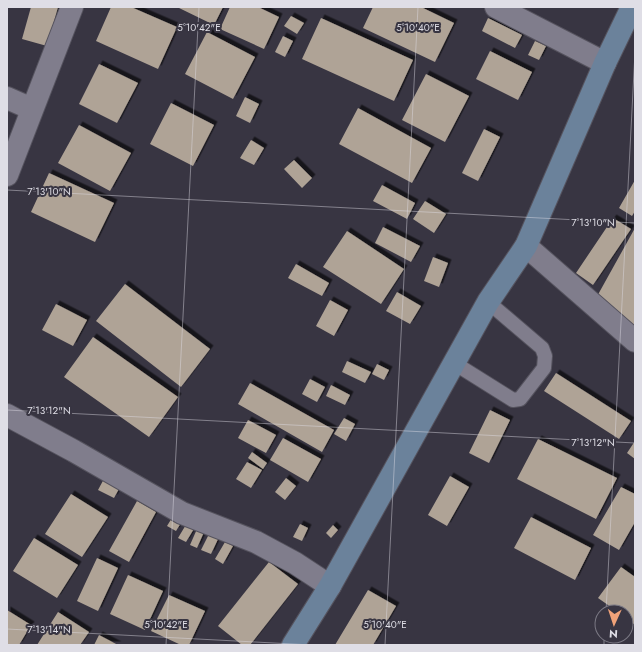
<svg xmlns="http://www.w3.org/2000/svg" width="642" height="652" viewBox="0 0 642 652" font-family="Jost,sans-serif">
<defs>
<filter id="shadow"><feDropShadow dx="3.5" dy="-3.5" stdDeviation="0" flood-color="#0009"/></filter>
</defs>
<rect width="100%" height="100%" fill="#383542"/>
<path fill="#afa396" filter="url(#shadow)" d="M31,7H58L47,46L22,39Z
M111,7H131L177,27L158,69L96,41Z
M177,7H223L214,25Z
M230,7H258L279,17L264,49L220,29Z
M373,7H421L454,23L435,62L363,28Z
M291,16L304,23L297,34L284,26Z
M321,18L413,60L394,101L302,59Z
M488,18L522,35L515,48L482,31Z
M207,32L255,57L233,99L185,74Z
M283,36L293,41L285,57L275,52Z
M535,41L546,46L539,60L528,55Z
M490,51L532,72L518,100L476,79Z
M99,64L138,83L117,123L79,104Z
M426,74L469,96L445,142L402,120Z
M245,97L259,104L250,123L236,116Z
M171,103L214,125L193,166L150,144Z
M358,108L431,148L412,183L339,144Z
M79,125L131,153L110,191L58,163Z
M484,129L500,137L478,181L462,173Z
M251,140L264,148L254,165L240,158Z
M294,160L312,178L302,188L284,169Z
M49,173L114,203L95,242L31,212Z
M635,180V211L632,216L619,208Z
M382,185L415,203L407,219L373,201Z
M425,201L446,214L434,233L413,219Z
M613,218L631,229L593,285L576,273Z
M383,227L420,246L411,262L375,243Z
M635,228V329L595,300Z
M347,231L404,269L381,304L323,267Z
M433,257L448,263L439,287L424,281Z
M296,264L329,283L322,296L288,278Z
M125,284L210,349L181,387L96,321Z
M397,292L421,306L410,324L386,311Z
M330,300L348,310L334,336L316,326Z
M56,304L87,320L73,346L42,330Z
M93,337L178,397L149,437L64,377Z
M347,361L371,372L365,383L342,372Z
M377,364L389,370L384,380L372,374Z
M556,373L631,421L619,439L544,391Z
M310,379L325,387L317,402L302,394Z
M250,383L334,430L322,452L238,404Z
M331,385L350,395L345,405L326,396Z
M490,410L510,420L489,463L469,453Z
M344,418L355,424L346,441L334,434Z
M248,420L276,435L266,453L238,438Z
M283,438L321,459L308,482L270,460Z
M538,439L617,478L596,519L517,479Z
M635,441V459L627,453Z
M252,452L267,463L263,469L248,458Z
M247,462L262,470L251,488L236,479Z
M450,476L469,487L447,526L428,515Z
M105,477L121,485L114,498L98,490Z
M286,478L296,486L285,500L275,492Z
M621,487L635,494V522L619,550L593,535Z
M71,494L108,517L82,557L45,534Z
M137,501L156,512L129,562L109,551Z
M175,513L184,518L176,531L167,526Z
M531,517L591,548L575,580L514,548Z
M187,523L195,527L186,542L178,538Z
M300,524L308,528L302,541L293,537Z
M333,525L338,530L331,538L326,533Z
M197,529L204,532L197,548L190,545Z
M210,532L219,537L211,554L201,550Z
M34,538L78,565L57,598L13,571Z
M225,542L233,546L223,564L215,559Z
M97,558L118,568L98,611L77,601Z
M269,562L298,584L250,645H242L218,626Z
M621,567L635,577V625L626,618V612H618L598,598Z
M128,575L163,591L145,630L110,614Z
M368,590L396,606L373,645H335Z
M169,595L205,611L189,645H181L151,631Z
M7,610L31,625L19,645H7Z
M58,612L89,632L80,645H37Z
M99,635L118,645H94Z"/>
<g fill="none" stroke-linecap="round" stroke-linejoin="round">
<defs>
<path id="lane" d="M454,363L513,400L520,399L544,368L545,356L542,348L488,302"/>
<path id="street" d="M496,7L605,63
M7,98L32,109
M7,175L72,7
M526,246L635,341
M7,415L74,451L182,513L256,542L295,563L330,586"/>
<path id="secondary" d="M293,645L330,586L488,302L526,246L605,63L632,7"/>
</defs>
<use href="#lane" stroke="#55535e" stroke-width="16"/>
<use href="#street" stroke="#55535e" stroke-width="24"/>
<use href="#secondary" stroke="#55535e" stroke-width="24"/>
<use href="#lane" stroke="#807d8c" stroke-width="14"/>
<use href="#street" stroke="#807d8c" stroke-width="22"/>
<use href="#secondary" stroke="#6b829b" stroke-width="22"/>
</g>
<path fill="none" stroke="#dfdee6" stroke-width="1" stroke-opacity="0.45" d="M7,190L635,223M7,410L635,443M606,612L635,52M7,629L312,645M166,645L199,7M385,645L418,7M604,645V636"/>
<g font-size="10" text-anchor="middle" fill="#dfdee6" stroke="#383542" stroke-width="4" stroke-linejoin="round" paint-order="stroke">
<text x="199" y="31">5°10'42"E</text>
<text x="418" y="31">5°10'40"E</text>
<text x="49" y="195">7°13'10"N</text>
<text x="593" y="226">7°13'10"N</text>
<text x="49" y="414">7°13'12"N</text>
<text x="593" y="446">7°13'12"N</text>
<text x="166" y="628">5°10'42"E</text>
<text x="385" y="628">5°10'40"E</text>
<text x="49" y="633">7°13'14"N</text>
</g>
<rect width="642" height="652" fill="none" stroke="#dfdee6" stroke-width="16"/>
<g transform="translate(614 624) rotate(183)"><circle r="19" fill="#383542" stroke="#7b7984"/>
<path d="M0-3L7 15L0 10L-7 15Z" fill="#f0a279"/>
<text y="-6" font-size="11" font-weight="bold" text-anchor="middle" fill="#dfdee6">N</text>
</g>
</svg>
